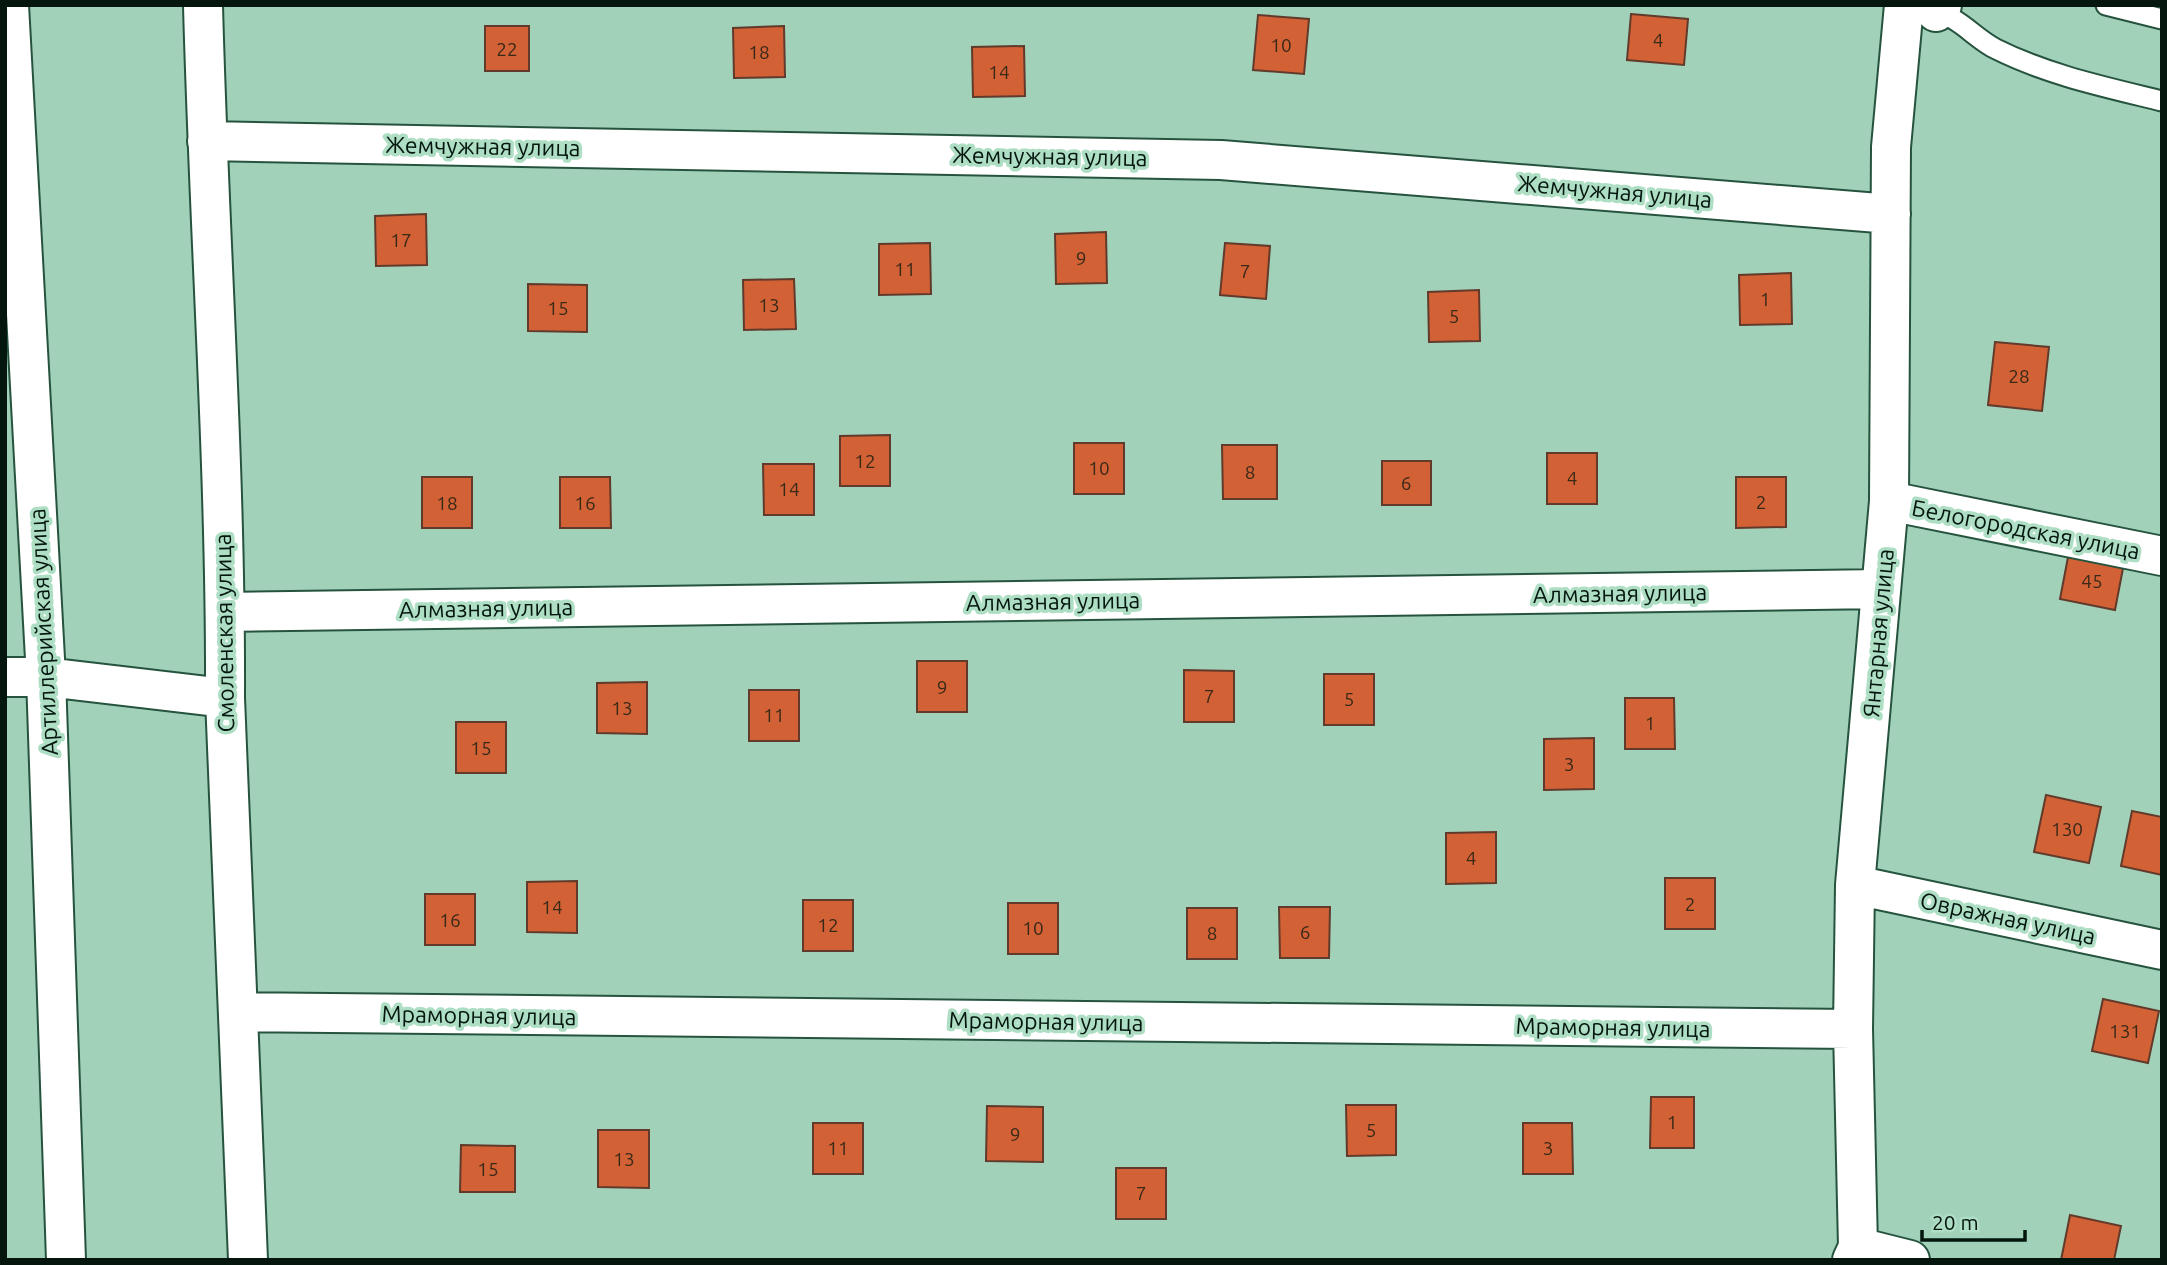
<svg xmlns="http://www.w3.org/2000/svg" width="2167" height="1265" viewBox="0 0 2167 1265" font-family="Ubuntu,sans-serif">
<rect width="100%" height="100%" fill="#a1d1b8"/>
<path fill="#d26235" stroke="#623a2b" stroke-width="2" d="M1631,14L1688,19L1684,65L1627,60Z
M1258,15L1309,19L1304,74L1253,70Z
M485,26H529V71H485Z
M784,26L785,77L734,78L733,28Z
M1024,46L1025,96L973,97L972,47Z
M426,214L427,265L376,266L375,216Z
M1106,232L1107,283L1056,284L1055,234Z
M930,243L931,294L879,295V244Z
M1225,243L1270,246L1266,299L1220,295Z
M1791,273L1792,324L1740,325L1739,275Z
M794,279L796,329L744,330L743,280Z
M528,284L587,285V332L528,331Z
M1479,290L1480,341L1429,342L1428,292Z
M1995,342L2049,347L2042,411L1988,405Z
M890,435V486H840V436Z
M1074,443H1124V494H1074Z
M1222,445H1277V499H1223Z
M1547,453H1597V504H1547Z
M1382,461H1431V505H1382Z
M763,464H814V515H764Z
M422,477H472V528H422Z
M560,477H610L611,528H560Z
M1736,477H1786V527L1736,528Z
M2069,552L2124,563L2115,610L2060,599Z
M917,661H967V712H917Z
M1184,670L1234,671V722H1184Z
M1324,674H1374V725H1324Z
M647,682V734L597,733V683Z
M749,690H799V741H749Z
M1625,698H1674L1675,749H1625Z
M456,722H506V773H456Z
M1594,738V789L1544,790V739Z
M2046,795L2101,807L2089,863L2034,852Z
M2132,811L2162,817V875L2121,866Z
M1496,832V883L1446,884V833Z
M1665,878H1715V929H1665Z
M577,881V933L527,932V882Z
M425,894H475V945H425Z
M803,900H853V951H803Z
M1008,903H1058V954H1008Z
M1279,907H1330L1329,958H1280Z
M1187,908H1237V959H1187Z
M2103,999L2159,1011L2148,1063L2092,1051Z
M1651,1097H1694V1148H1650Z
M1346,1105H1396V1155L1347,1156Z
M987,1106L1043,1107V1162L986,1161Z
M813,1123H863V1174H813Z
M1523,1123H1572L1573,1174H1523Z
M598,1130H649V1188L598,1187Z
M461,1145L515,1146V1192H460Z
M1116,1168H1166V1219H1116Z
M2070,1215L2121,1226L2114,1260H2061Z"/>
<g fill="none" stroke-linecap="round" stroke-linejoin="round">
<defs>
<path id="lane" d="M2106,5L2162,19
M1930,12C1957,13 1973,38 1996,49C2048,75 2105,87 2162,101"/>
<path id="street" d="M9,5L46,677L66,1260
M203,5C209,236 226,467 225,698L248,1260
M1936,12L1942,5
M207,141L1221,160L1891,214
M1889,501L2162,556
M225,612L1881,589
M5,677H46L225,698
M1855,885L2162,950
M239,1012L1853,1029
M1858,1247L1910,1260
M1852,1260L1858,1247L1853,1029L1855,885L1889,501L1891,147L1904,5"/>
</defs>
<use href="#lane" stroke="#26533e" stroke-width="23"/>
<use href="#street" stroke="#26533e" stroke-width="42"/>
<use href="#lane" stroke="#fff" stroke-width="19"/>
<use href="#street" stroke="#fff" stroke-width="38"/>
</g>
<g text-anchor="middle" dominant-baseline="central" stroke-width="7" stroke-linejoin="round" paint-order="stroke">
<g font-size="19" fill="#382918">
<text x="1658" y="40">4</text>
<text x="1281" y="45">10</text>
<text x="507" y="49">22</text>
<text x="759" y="52">18</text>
<text x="999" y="72">14</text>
<text x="401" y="240">17</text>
<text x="1081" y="258">9</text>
<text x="905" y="269">11</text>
<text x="1245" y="271">7</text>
<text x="1765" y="299">1</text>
<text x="769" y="305">13</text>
<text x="558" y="308">15</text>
<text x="1454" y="316">5</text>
<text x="2019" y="376">28</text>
<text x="865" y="461">12</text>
<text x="1099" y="468">10</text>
<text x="1250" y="472">8</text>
<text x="1572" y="478">4</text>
<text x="1406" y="483">6</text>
<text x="789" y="489">14</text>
<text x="1761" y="502">2</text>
<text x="447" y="503">18</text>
<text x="585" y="503">16</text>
<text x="2092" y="581">45</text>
<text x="942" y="687">9</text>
<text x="1209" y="696">7</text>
<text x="1349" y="699">5</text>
<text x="622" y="708">13</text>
<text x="774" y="715">11</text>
<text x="1650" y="723">1</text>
<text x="481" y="748">15</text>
<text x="1569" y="764">3</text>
<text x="2067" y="829">130</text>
<text x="1471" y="858">4</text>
<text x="1690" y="904">2</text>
<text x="552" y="907">14</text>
<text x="450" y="920">16</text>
<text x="828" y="925">12</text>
<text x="1033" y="928">10</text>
<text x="1305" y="932">6</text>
<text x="1212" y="933">8</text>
<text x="2125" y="1031">131</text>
<text x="1672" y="1122">1</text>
<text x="1371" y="1130">5</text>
<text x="1015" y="1134">9</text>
<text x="838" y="1148">11</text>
<text x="1548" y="1148">3</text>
<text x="624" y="1159">13</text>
<text x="488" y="1169">15</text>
<text x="1141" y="1193">7</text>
</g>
<g font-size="23" fill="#04160e" stroke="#aedec4">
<text transform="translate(483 146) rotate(1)">Жемчужная улица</text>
<text transform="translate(1050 156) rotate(1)">Жемчужная улица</text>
<text transform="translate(1615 191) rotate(5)">Жемчужная улица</text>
<text transform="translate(2026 529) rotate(11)">Белогородская улица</text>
<text transform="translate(1620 593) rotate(-1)">Алмазная улица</text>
<text transform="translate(1053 601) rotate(-1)">Алмазная улица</text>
<text transform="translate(486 608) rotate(-1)">Алмазная улица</text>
<text transform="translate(43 632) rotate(-93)">Артиллерийская улица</text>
<text transform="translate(224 633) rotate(-91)">Смоленская улица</text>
<text transform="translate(1878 633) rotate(-85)">Янтарная улица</text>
<text transform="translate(2008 918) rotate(12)">Овражная улица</text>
<text transform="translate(479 1015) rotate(1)">Мраморная улица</text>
<text transform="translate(1046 1021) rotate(1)">Мраморная улица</text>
<text transform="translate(1613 1027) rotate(1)">Мраморная улица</text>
</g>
</g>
<rect width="2167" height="1265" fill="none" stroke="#04160e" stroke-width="14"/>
<path d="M1922 1230v10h103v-10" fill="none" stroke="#04160e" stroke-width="3.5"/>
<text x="1932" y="1230" font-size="21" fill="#04160e" stroke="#aedec4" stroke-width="5" paint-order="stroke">20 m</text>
</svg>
